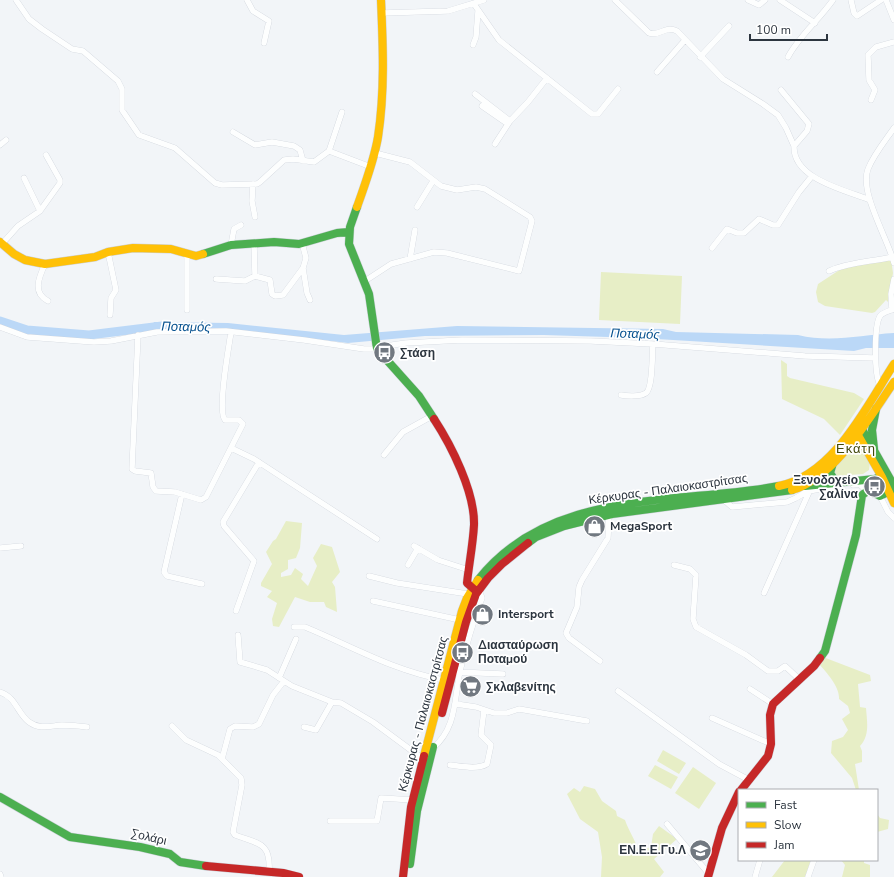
<svg xmlns="http://www.w3.org/2000/svg" width="894" height="877" viewBox="0 0 894 877" font-family="'Nunito Sans',sans-serif">
<rect width="100%" height="100%" fill="#f2f5f8"/>
<path fill="#e7eec6" d="M891,259L893,273L888,302L886,300L875,312L872,313L825,306L818,302L816,292L818,284L841,269Z
M601,272L682,276L680,324L599,320Z
M781,360L787,364V376L790,378L854,393L864,399L840,435L824,419L782,399Z
M857,440L870,462L869,470L863,474L836,476L834,471L835,467Z
M286,521L302,523L300,548L296,558L288,560V569L281,573V577L291,575L295,568L303,574L301,579L308,586L317,566L313,558L321,544L332,547L340,572L332,582L335,587L337,612L326,607L324,602H310L295,597L279,627L273,626L272,619L277,603L267,597L272,591L261,586V583L272,564L266,552L273,541L276,539Z
M823,657L870,675L871,681L858,684L860,707L866,708C867,722 870,735 860,746L862,751V762L855,764L859,790H856L852,778L831,753L832,741L843,737L848,730L842,719L850,713L848,706L839,699C840,687 827,673 819,664Z
M663,750L686,763L679,774L657,761Z
M655,765L678,777L671,789L648,776Z
M693,767L716,783L699,809L675,793Z
M584,786L595,789L602,801L616,811L617,816L625,820C629,832 635,838 638,851L651,847L653,834L659,826L677,839L654,859L664,872L660,877H601L602,857L598,832L580,819L567,794L574,788L580,792Z
M877,814L880,818L889,820L888,829L877,832Z
M785,860H811L805,877H772Z
M841,860H864V863L870,865V877H842L845,865Z"/>
<path fill="#bbd8f7" d="M154,322L228,323L344,335L457,326L663,329L676,332L798,335C831,343 861,335 894,333V348H866L854,351L640,338L544,335L425,336L348,343L233,330L157,329L152,326Z"/>
<g fill="none" stroke-linecap="round" stroke-linejoin="round">
<path stroke="#bbd8f7" stroke-width="9" d="M0,321L27,330L89,335L162,326"/>
<defs>
<path id="street" d="M16,0L29,19L42,29L72,49L83,51L118,81L122,89V110L139,135L175,148L215,183L222,185L257,184L260,182L284,160L293,159L314,162L329,151L371,167
M247,0L253,11L269,21L264,43
M615,0L649,33C660,37 664,25 677,31L723,79L763,104L778,115L786,128L794,146
M748,0L759,5L765,0
M780,0L815,23
M851,0L854,13L857,16L881,0
M886,0L894,20
M474,4L499,40L592,114H598L618,89
M382,13L448,11L484,0
M473,45L476,37L478,11
M700,57L729,26
M788,57C799,36 819,20 833,0
M657,72L685,40
M781,90L809,124L807,131L794,146C793,179 845,190 870,200
M475,94L510,121
M871,100L875,90L869,80L868,55L876,47L894,42
M482,106L508,124
M894,128C885,141 874,154 868,169C859,192 888,239 894,263
M233,132L255,145L272,142L294,146L300,150L303,161
M495,144L510,121L528,102L547,78
M0,145L6,140
M329,151L342,112
M24,178L40,211
M253,184L252,201L255,217
M417,207L433,181
M254,243L255,276L270,280L272,294L275,296L283,295L303,268
M302,243L306,258L303,268L307,293L310,300
M2,244L18,226L40,211L60,183V180L46,155
M231,245L234,229L241,225
M712,248L727,229L737,233H744L759,219L773,225H778L799,192L812,176
M108,252L116,290L111,298L110,315
M410,259L415,230
M45,264C39,277 32,293 48,301
M829,271C849,262 871,262 892,257
M216,279L245,281L255,276
M365,281L391,264L434,252L447,253L519,271L532,221L530,217L485,189L476,187L457,190L441,186L410,162L375,153
M187,310V254
M892,310L891,294L894,279
M0,327L27,337L94,342L111,341L157,332L226,331L304,340L364,349H377L385,346L406,343L462,340L591,341L653,344L805,356L875,358
M138,335L132,469L135,471L151,473L153,487L156,491L175,492L201,500L206,497L243,424L239,420H225C217,411 229,346 231,332
M880,385C874,374 874,326 880,316C883,312 890,311 894,309
M621,395C627,396 640,397 646,393C653,388 652,353 653,344
M231,448L254,459L377,539
M384,455L403,432L432,416
M853,485L859,484L866,490
M182,494L164,572L167,576L202,584
M880,496L888,512L894,518
M724,500L732,507L787,502L796,498L808,491L841,486
M414,546L438,560L469,570
M0,548L21,546
M408,565L418,548
M674,565L690,569L696,575L693,619L696,627L746,655L768,671H778L785,666L799,679
M369,576L397,583L468,594
M764,593L810,490
M373,601L460,620
M236,611L254,561L224,526L223,522L259,462
M294,627H305C351,646 394,671 444,680
M238,635L240,662L267,670L284,681
M600,661L569,638L566,633L577,607L579,587L582,580L608,538L609,515
M457,672L503,674
M279,678L296,639
M750,689L773,704
M618,691L719,764L749,780
M0,692C16,697 17,713 29,722C40,730 50,726 62,725C70,725 79,726 87,727
M332,702L341,703L373,722L423,759
M456,704L476,707L494,713H507L519,709L587,721
M712,718L771,744
M172,726L186,740L218,755L241,778L242,785L233,832L235,835C258,844 271,842 269,871
M432,749C457,728 454,700 460,671C466,646 473,622 482,598L479,590
M222,759L230,729L235,726L253,727L259,724L273,695L284,681L292,686L332,702L316,730L304,727
M450,765C460,766 478,770 487,764L491,745L481,735L484,710
M330,821H377L381,798L413,800
M667,824L709,874
M0,874L1,877
M755,877L760,860
M808,877L814,860"/>
<path id="fast" d="M357,207L350,227L349,244L369,294L377,349L419,396L434,419
M203,254L231,245L274,242L299,244L337,233L349,232
M859,424L894,486
M874,449L872,430L876,409
M833,463L830,473L836,482
M805,486L875,479L887,474
M528,543L536,537L564,526L612,514L792,490
M478,580C550,488 676,505 779,486
M820,658L825,651L856,535L862,495L869,490L880,496L894,489
M0,797L70,837L140,847L170,854L180,862L206,866
M410,864L417,811L433,747"/>
<path id="slow" d="M357,207C365,184 374,161 378,137C385,91 383,46 381,0
M0,242L14,254L25,260L45,264L95,257L108,252L133,248L171,249L196,256L203,254
M855,430L882,477L894,503
M779,486C834,475 866,407 894,364
M792,490C836,477 869,418 894,382
M424,756L462,611L467,598L478,580"/>
<path id="jam" d="M434,419C451,445 475,492 474,525C473,544 469,564 467,583L476,591
M442,713L466,622L476,594L488,578L502,564L528,543
M741,790L768,756L771,744L770,715L773,704L814,666L820,658
M206,866L283,873L299,877
M403,877L411,807L424,756
M708,877L722,828L739,792"/>
</defs>
<use href="#street" stroke="#ccd1d9" stroke-width="6"/>
<use href="#fast" stroke="#ccd1d9" stroke-width="9"/>
<use href="#slow" stroke="#ccd1d9" stroke-width="9"/>
<use href="#jam" stroke="#ccd1d9" stroke-width="9"/>
<use href="#street" stroke="#fdfefe" stroke-width="5.5"/>
<use href="#fast" stroke="#4caf50" stroke-width="8"/>
<use href="#slow" stroke="#ffc107" stroke-width="8"/>
<use href="#jam" stroke="#c62828" stroke-width="8"/>
</g>
<defs>
<symbol id="bus-disc" viewBox="-11 -11 22 22"><circle r="9.5" fill="#717880" stroke="#fff"/><path d="M-5-6H5V4H4V6H2V4H-2V6H-4V4H-5ZM-3.5-4V0h7V-4ZM-3.5 1.2v1.5H-2V1.2ZM2 1.2v1.5H3.5V1.2Z" fill="#fff"/></symbol>
<symbol id="shop-disc" viewBox="-11 -11 22 22"><circle r="9.5" fill="#717880" stroke="#fff"/><path d="M-5-2.5h2.3a2.7 3.5 0 0 1 5.4 0H5L5.5 6h-11ZM-1.5-2.5h3a1.5 2.3 0 0 0-3 0Z" fill="#fff"/></symbol>
<symbol id="supermarket-disc" viewBox="-11 -11 22 22"><circle r="9.5" fill="#717880" stroke="#fff"/><path d="M-6-5.5h2.5l.6 2H6L4.5 2H-2.5L-4.4-4H-6ZM-1.5 3.2a1.3 1.3 0 1 0 .1 0ZM3 3.2a1.3 1.3 0 1 0 .1 0Z" fill="#fff"/></symbol>
<symbol id="school-disc" viewBox="-11 -11 22 22"><circle r="9.5" fill="#717880" stroke="#fff"/><path d="M0-5L7-2L0 1L-7-2ZM-4 1L0 2.5L4 1V4Q0 6-4 4Z" fill="#fff"/></symbol>
</defs>
<g fill-rule="evenodd">
<use href="#bus-disc" x="372" y="340" width="25" height="25"/>
<use href="#bus-disc" x="862" y="474" width="25" height="25"/>
<use href="#shop-disc" x="582" y="514" width="25" height="25"/>
<use href="#shop-disc" x="470" y="602" width="25" height="25"/>
<use href="#bus-disc" x="450" y="640" width="25" height="25"/>
<use href="#supermarket-disc" x="458" y="674" width="25" height="25"/>
<use href="#school-disc" x="688" y="838" width="25" height="25"/>
</g>
<g text-anchor="middle" dominant-baseline="central" stroke-width="3.5" stroke-linejoin="round" paint-order="stroke">
<g font-size="12" font-weight="bold" fill="#2c353f" stroke="#fff" text-anchor="start">
<text x="400" y="353">Στάση</text>
<text x="858" y="480" text-anchor="end">Ξενοδοχείο<tspan x="858" dy="14">Σαλίνα</tspan></text>
<text x="610" y="526">MegaSport</text>
<text x="498" y="614">Intersport</text>
<text x="478" y="645">Διασταύρωση<tspan x="478" dy="14">Ποταμού</tspan></text>
<text x="486" y="687">Σκλαβενίτης</text>
<text x="686" y="850" text-anchor="end">ΕΝ.Ε.Ε.Γυ.Λ</text>
</g>
<g font-size="12" fill="#2c353f" stroke="#fff">
<text transform="translate(668 489) rotate(-8)">Κέρκυρας - Παλαιοκαστρίτσας</text>
<text transform="translate(423 714) rotate(-75)">Κέρκυρας - Παλαιοκαστρίτσας</text>
<text transform="translate(149 837) rotate(13)">Σολάρι</text>
</g>
<g font-size="13" font-style="italic" fill="#06518f" stroke="#fff">
<text transform="translate(186 327) rotate(1)">Ποταμός</text>
<text transform="translate(635 334) rotate(2)">Ποταμός</text>
</g>
<g font-size="13" letter-spacing="1" fill="#42480a" stroke="#fff">
<text x="856" y="449">Εκάτη</text>
</g>
</g>
<rect x="738" y="789" width="140" height="72" fill="#ffffff" stroke="#abaeb2"/>
<rect x="746" y="802" width="20" height="6" fill="#4caf50" stroke="#abaeb2"/>
<text x="774" y="809" font-size="12" fill="#2c353f">Fast</text>
<rect x="746" y="822" width="20" height="6" fill="#ffc107" stroke="#abaeb2"/>
<text x="774" y="829" font-size="12" fill="#2c353f">Slow</text>
<rect x="746" y="842" width="20" height="6" fill="#c62828" stroke="#abaeb2"/>
<text x="774" y="849" font-size="12" fill="#2c353f">Jam</text>
<path d="M750 34v6h77v-6" fill="none" stroke="#2c353f" stroke-width="2"/>
<text x="756" y="34" font-size="12" fill="#2c353f" stroke="#ffffff" stroke-width="3" paint-order="stroke">100 m</text>
</svg>
